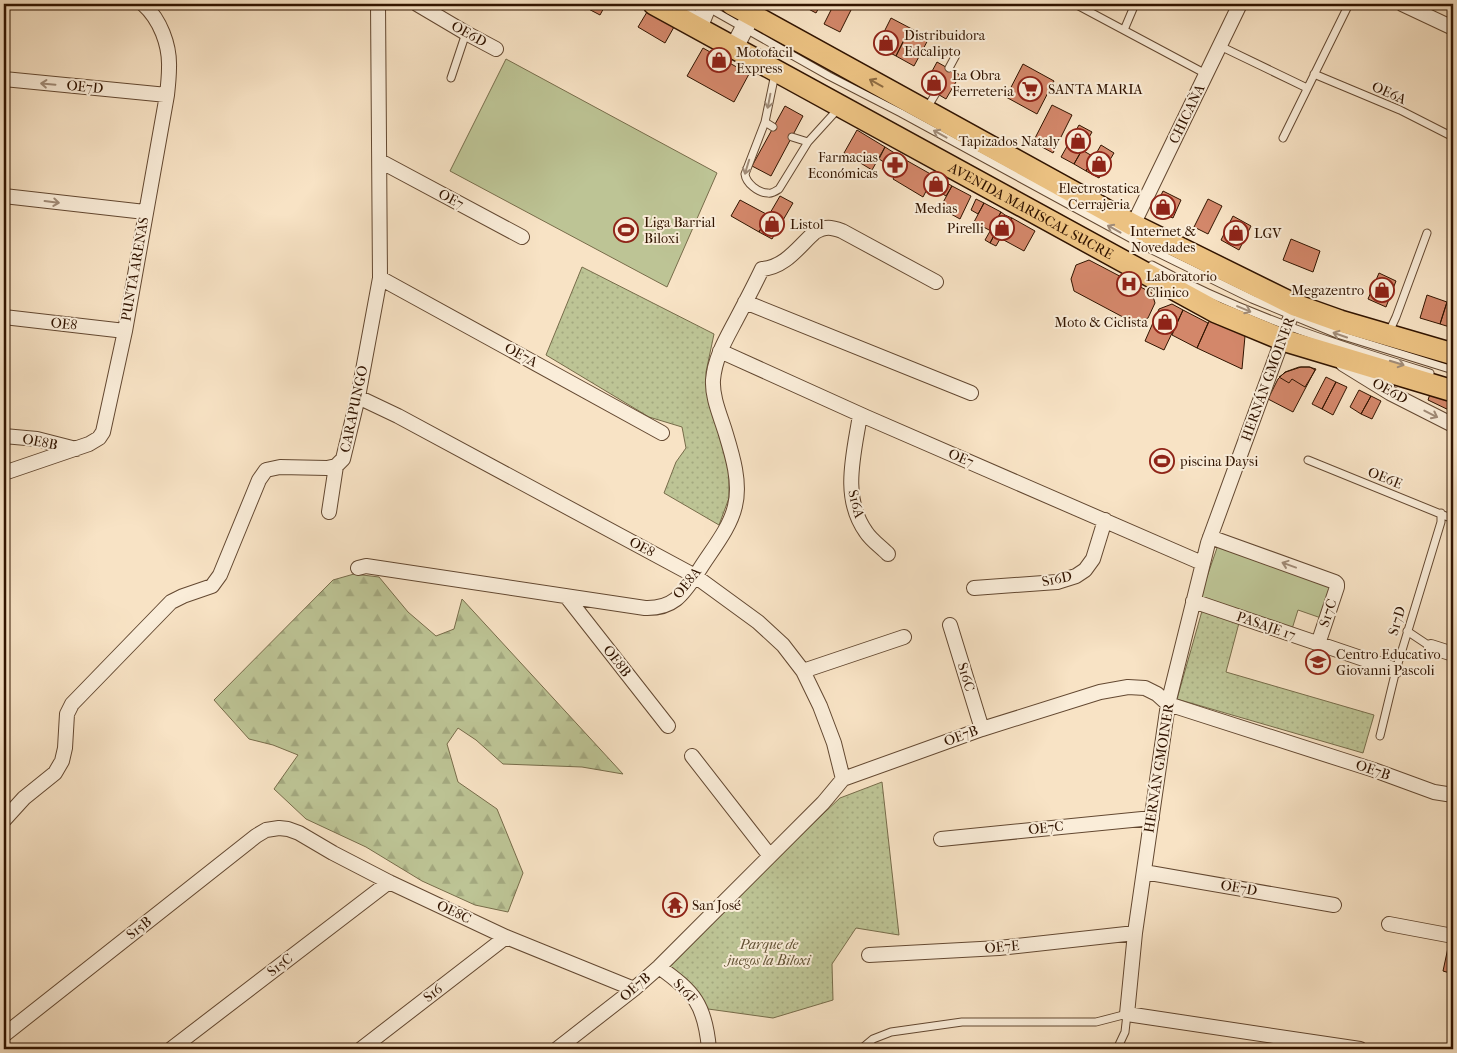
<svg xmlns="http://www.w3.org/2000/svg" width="1457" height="1053" viewBox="0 0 1457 1053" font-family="'IM FELL French Canon',serif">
<defs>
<pattern id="grass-dots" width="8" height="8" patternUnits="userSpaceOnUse" patternTransform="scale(1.25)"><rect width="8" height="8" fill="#bdc495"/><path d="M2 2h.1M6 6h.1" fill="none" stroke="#a3a87f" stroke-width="1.8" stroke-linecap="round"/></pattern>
<pattern id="forest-firs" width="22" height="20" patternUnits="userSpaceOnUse" patternTransform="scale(1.25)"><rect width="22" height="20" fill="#bdc495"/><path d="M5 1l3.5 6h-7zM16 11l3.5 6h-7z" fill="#a3a87f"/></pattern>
</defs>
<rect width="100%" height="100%" fill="#f8e3c5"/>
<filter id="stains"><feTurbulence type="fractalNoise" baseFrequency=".004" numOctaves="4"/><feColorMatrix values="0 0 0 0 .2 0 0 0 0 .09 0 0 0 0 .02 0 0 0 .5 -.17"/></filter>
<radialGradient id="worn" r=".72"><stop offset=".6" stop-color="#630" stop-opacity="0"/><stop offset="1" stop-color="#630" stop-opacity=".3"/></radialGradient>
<path fill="url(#grass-dots)" stroke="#776c4a" d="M582,267L714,334L706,372L707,390L724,445L729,472V498L719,525L664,493L676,462L686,448L682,427L649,417L546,355Z
M1202,611L1239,623L1226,672L1374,715L1363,753L1177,699Z
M882,782L899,935L856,928L832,964L833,1000L773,1018L701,1008L659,967L840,798Z"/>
<path fill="url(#forest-firs)" stroke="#776c4a" d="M354,574L379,577L408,612L436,636L454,629L462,599L623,774L582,767L503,764L476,740L458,728L447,744L458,782L497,809L523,873L508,912L475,905L422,881L366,847L306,819L274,789L298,755L273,745L249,739L214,700L333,580Z"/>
<path fill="#bdc495" stroke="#776c4a" d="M506,59L717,173L667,287L450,171Z
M1218,545L1335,585L1324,619L1298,610L1292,629L1200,597Z"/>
<path fill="#d3876a" stroke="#311400" d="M579,4H606L600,15Z
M799,4H821L816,13Z
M834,4H854L840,32L824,24Z
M647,12L674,27L665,43L638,27Z
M891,18L910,28L896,56L877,46Z
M910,28L929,38L914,66L896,56Z
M703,48L749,74L734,102L687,76Z
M937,62L960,75L946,99L924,86Z
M1023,64L1054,81L1037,114L1006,97Z
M1052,105L1072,115L1053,153L1033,142Z
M785,106L803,116L771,176L752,166Z
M1079,125L1092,132L1074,164L1061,157Z
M857,130L885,147L872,170L844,153Z
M1101,145L1114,153L1099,178L1086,171Z
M885,147L904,159L898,171L879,159Z
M1082,150L1094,157L1086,171L1074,164Z
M904,159L934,176L923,197L893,179Z
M934,176L944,181L938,191L929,187Z
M944,181L952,186L946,196L938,191Z
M952,186L971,196L960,219L940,208Z
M1163,191L1181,200L1173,218L1154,210Z
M780,196L793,203L772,239L759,232Z
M976,199L984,203L978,214L971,210Z
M1208,199L1222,206L1208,234L1194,227Z
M740,200L768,215L759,232L731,216Z
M984,203L1001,212L991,231L974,222Z
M1001,212L1005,215L990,243L985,240Z
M1005,215L1012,218L996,246L990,243Z
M1233,216L1251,226L1239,250L1221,240Z
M1012,218L1035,231L1024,251L1000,238Z
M1291,239L1320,251L1313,272L1283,260Z
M1089,260L1152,293L1155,303L1148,318L1136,324L1074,291L1071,279L1076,265Z
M1379,273L1396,281L1386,307L1368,299Z
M1427,295L1447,302L1440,324L1420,318Z
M1447,302L1453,303V328L1440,324Z
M1172,304L1183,310L1164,350L1145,341L1159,309Z
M1183,310L1208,323L1197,348L1172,335Z
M1212,315L1242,331L1245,336L1242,369L1197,348Z
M1299,367H1310L1315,370L1293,412L1268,399L1278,379L1285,372Z
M1301,367H1309L1316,369L1305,387L1292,379L1289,383L1279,377L1286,372Z
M1326,377L1336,382L1322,409L1312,404Z
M1336,382L1347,387L1333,415L1322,409Z
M1359,390L1371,396L1361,414L1350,407Z
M1430,394L1453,401V412L1428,400Z
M1371,396L1381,401L1372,419L1361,414Z
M1449,943L1453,944V974L1443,971Z"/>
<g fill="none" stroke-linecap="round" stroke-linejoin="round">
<defs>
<path id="service" d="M676,4L702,18
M1075,4L1206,74
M707,7L829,76L901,113L1152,250L1252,299L1337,334L1453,370
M1124,30L1135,4
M1220,46L1307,88
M949,68L956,55
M1314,74L1400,110L1453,137
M451,78L466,33
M927,108L936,93
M765,122L745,174C746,183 758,193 768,193C772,194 776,191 779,189L808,142
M773,127L765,122L775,74
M792,137L808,142L838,109
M1283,138L1349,4
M1152,265C1240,313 1335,344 1430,373
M1389,332L1396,317L1427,233
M1308,460L1453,519
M1407,631L1431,647
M1380,736L1396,670L1441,522V513
M861,1049L873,1039L891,1032L962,1022H1096L1127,1014L1125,1032L1117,1049"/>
<path id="minor" d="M417,4L466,33L496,49
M1402,4L1453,28
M4,79L167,95
M380,161L522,237
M4,196L145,212
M1133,225L1240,4
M380,278L662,433
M745,302L971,393
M1295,305L1208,543L1168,704L1135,933L1127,1014L1360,1049
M4,317L125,331
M720,351L866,417L1202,563
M1343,364L1390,393L1453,425
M358,397L398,416L695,576L758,622L783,645L803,671L820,706L834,743L843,779
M860,415C854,454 841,497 866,532C871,540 881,547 888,554
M4,436L37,439L76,449
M4,473L89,444L99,438L103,432L125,331L167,95C168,86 169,77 169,68C170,45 160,19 143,4
M329,512L336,466
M1210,537L1335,582L1337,584V587L1318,644
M358,568L366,566L645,608C674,609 683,594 698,572C710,552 730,529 735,506C741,482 732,454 725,431C720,415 712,397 713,380C715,357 726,339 736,320C745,303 754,286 762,269C786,267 799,246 815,232C826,226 831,227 842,231L936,282
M974,588L1057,582L1076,576L1085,570L1093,559L1105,520
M566,596L668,726
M1193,601L1396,670
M950,625L982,729
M1431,647L1453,654
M803,671L904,637
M692,756L770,856
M4,820L24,798L55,773L62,761L65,748L67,714L72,704L171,602L183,596L212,586L220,575L259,480L266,470L280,467L327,468L336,466L343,459L358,397L380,278L378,4
M941,839L1152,818
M1144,872L1334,905
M1389,924L1453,936
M869,955L999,948L1135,933
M659,967C694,992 705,1004 709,1049
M4,1035L256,836L266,830L279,828L288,829L299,833L333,853L389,882L506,937L634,989
M171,1049L389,882
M361,1049L506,937
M557,1049L634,989L659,967L823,803L843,779L982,729L1100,692L1128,687L1145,688L1157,694L1168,704L1374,770L1434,792L1453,795"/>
<path id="tertiary" d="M698,28L708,4
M734,48L751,15L752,4"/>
<g id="primary">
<path id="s1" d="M654,4L1216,312L1286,341L1453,391"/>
<path d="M732,4L1133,225L1295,305L1340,321L1453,354"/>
</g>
</defs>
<use href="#service" stroke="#634831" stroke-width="9"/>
<use href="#minor" stroke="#634831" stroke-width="16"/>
<use href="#tertiary" stroke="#634831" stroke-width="20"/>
<use href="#primary" stroke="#311400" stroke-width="24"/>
<use href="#service" stroke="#faedd9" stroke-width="7"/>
<use href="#minor" stroke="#faedd9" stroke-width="14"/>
<use href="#tertiary" stroke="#faedd9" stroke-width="18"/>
<use href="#primary" stroke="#ecc282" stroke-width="21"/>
</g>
<defs><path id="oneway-shaft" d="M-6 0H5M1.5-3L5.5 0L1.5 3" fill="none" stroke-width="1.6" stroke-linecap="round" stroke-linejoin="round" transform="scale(1.25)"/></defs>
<use stroke="#8e6b41" href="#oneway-shaft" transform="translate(876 83) rotate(-151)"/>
<g stroke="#a08b77">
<use href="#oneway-shaft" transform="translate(48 84) rotate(-175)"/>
<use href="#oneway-shaft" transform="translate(769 101) rotate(101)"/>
<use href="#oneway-shaft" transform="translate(940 134) rotate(-151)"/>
<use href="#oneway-shaft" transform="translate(747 167) rotate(107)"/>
<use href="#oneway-shaft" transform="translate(52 202) rotate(7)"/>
<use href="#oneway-shaft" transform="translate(1114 229) rotate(-151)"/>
<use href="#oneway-shaft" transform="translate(1244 309) rotate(23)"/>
<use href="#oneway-shaft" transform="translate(1340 335) rotate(-161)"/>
<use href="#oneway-shaft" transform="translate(1397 363) rotate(17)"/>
<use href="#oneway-shaft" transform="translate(1431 414) rotate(27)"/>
<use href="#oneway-shaft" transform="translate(1289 565) rotate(-160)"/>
</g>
<defs>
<symbol id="shop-ring" viewBox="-11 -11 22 22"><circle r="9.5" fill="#faedd9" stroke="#8f2418" stroke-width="1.5"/><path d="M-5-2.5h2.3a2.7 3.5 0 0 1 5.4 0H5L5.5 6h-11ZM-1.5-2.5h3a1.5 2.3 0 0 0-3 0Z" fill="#8f2418"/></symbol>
<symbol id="supermarket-ring" viewBox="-11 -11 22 22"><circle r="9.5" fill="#faedd9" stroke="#8f2418" stroke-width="1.5"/><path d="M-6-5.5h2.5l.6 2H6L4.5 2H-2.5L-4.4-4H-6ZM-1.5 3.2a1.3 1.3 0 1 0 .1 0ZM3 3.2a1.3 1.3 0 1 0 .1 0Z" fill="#8f2418"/></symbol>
<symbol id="pharmacy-ring" viewBox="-11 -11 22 22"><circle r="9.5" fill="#faedd9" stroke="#8f2418" stroke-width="1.5"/><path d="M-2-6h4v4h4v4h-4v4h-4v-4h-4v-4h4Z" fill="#8f2418"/></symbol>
<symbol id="stadium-ring" viewBox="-11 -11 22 22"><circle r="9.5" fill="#faedd9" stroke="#8f2418" stroke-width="1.5"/><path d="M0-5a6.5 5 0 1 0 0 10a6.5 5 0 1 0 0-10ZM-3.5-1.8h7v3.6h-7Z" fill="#8f2418"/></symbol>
<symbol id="hospital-ring" viewBox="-11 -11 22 22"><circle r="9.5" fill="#faedd9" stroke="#8f2418" stroke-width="1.5"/><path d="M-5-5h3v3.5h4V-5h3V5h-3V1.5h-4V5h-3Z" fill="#8f2418"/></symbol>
<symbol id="school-ring" viewBox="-11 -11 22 22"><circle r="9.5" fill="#faedd9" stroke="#8f2418" stroke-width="1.5"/><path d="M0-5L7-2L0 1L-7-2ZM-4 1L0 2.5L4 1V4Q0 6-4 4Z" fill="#8f2418"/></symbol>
<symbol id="temple-ring" viewBox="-11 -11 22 22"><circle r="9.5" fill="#faedd9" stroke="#8f2418" stroke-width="1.5"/><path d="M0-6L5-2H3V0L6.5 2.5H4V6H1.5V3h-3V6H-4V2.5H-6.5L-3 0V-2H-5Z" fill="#8f2418"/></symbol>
</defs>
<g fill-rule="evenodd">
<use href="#shop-ring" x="872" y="29" width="28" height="28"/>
<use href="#shop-ring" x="705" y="46" width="28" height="28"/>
<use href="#shop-ring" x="920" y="69" width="28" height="28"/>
<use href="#supermarket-ring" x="1016" y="75" width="28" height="28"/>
<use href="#shop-ring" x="1064" y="127" width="28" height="28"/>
<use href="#shop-ring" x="1085" y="150" width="28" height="28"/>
<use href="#pharmacy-ring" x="881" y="151" width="28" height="28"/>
<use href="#shop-ring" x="922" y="170" width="28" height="28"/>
<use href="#shop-ring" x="1149" y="193" width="28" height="28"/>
<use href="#shop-ring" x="758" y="210" width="28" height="28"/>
<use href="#shop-ring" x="988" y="214" width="28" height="28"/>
<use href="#stadium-ring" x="612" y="216" width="28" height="28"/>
<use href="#shop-ring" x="1222" y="219" width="28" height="28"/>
<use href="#hospital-ring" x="1115" y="270" width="28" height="28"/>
<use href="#shop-ring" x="1368" y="276" width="28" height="28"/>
<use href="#shop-ring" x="1151" y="308" width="28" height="28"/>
<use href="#stadium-ring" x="1148" y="447" width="28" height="28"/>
<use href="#school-ring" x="1304" y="648" width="28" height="28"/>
<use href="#temple-ring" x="661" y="891" width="28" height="28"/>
</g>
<g text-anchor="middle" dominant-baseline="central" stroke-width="4" stroke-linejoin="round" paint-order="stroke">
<g font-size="14" fill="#311400" stroke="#faedd9">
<text transform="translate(469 34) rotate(29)">OE6D</text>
<text transform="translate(85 87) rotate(5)">OE7D</text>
<text transform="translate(1389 93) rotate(24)">OE6A</text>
<text transform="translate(1187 114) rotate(-64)">CHICAÑA</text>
<text transform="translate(451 199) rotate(28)">OE7</text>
<text stroke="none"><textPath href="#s1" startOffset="430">AVENIDA MARISCAL SUCRE</textPath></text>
<text transform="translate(135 269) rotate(-80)">PUNTA ARENAS</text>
<text transform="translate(64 324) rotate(6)">OE8</text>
<text transform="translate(521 355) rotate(29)">OE7A</text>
<text transform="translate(1268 379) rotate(-70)">HERNÁN GMOINER</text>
<text transform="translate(1390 391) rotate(29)">OE6D</text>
<text transform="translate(354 409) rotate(-78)">CARAPUNGO</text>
<text transform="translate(40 442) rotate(11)">OE8B</text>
<text transform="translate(961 458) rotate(23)">OE7</text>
<text transform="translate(1385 478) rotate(22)">OE6E</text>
<text transform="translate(856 504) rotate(75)">S16A</text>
<text transform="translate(642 547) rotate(28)">OE8</text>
<text transform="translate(1057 579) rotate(-12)">S16D</text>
<text transform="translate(687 583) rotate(-51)">OE8A</text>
<text transform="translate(1328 613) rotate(-72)">S17C</text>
<text transform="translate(1397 621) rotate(-73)">S17D</text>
<text transform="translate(1266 626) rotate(19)">PASAJE 17</text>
<text transform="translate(617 661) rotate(52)">OE8B</text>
<text transform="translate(966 677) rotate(73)">S16C</text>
<text transform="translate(961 736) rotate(-20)">OE7B</text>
<text transform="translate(1159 768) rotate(-81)">HERNÁN GMOINER</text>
<text transform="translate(1373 770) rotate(19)">OE7B</text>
<text transform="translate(1046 828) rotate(-6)">OE7C</text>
<text transform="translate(1239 888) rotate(10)">OE7D</text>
<text transform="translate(454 912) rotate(25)">OE8C</text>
<text transform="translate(139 928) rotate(-38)">S15B</text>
<text transform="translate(1002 947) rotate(-5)">OE7E</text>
<text transform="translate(280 965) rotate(-38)">S15C</text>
<text transform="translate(635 987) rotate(-41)">OE7B</text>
<text transform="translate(685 991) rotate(47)">S16F</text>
<text transform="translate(433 993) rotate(-38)">S16</text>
</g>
<g font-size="14" fill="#311400" stroke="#faedd9" text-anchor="start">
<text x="904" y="35">Distribuidora<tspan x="904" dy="16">Edcalipto</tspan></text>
<text x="736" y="52">Motofacil<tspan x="736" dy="16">Express</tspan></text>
<text x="952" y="75">La Obra<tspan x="952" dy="16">Ferreteria</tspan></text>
<text x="1048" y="89">SANTA MARIA</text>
<text x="1060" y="141" text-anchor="end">Tapizados Nataly</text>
<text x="878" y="157" text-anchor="end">Farmacias<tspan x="878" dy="16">Económicas</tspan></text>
<text x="1099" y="188" text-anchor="middle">Electrostatica<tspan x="1099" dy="16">Cerrajeria</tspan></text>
<text x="936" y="208" text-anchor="middle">Medias</text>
<text x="644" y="222">Liga Barrial<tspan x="644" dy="16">Biloxi</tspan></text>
<text x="790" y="224">Listol</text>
<text x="984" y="228" text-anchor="end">Pirelli</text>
<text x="1163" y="231" text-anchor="middle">Internet &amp;<tspan x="1163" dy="16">Novedades</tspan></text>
<text x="1254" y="233">LGV</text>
<text x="1146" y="276">Laboratorio<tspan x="1146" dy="16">Clinico</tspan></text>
<text x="1364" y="290" text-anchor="end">Megazentro</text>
<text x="1148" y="322" text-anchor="end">Moto &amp; Ciclista</text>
<text x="1180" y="461">piscina Daysi</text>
<text x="1336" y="654">Centro Educativo<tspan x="1336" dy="16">Giovanni Pascoli</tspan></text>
<text x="692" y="905">San José</text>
</g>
<g font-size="14" font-style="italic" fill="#625234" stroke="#faedd9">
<text x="769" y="944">Parque de<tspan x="769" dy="16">juegos la Biloxi</tspan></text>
</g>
</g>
<rect width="1457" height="1053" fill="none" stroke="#f8e3c5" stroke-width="20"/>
<rect x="5" y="5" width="1447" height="1043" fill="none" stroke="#311400" stroke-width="2.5"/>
<rect x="10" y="10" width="1437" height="1033" fill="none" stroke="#311400"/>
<rect width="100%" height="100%" filter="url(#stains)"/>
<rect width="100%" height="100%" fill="url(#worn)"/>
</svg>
